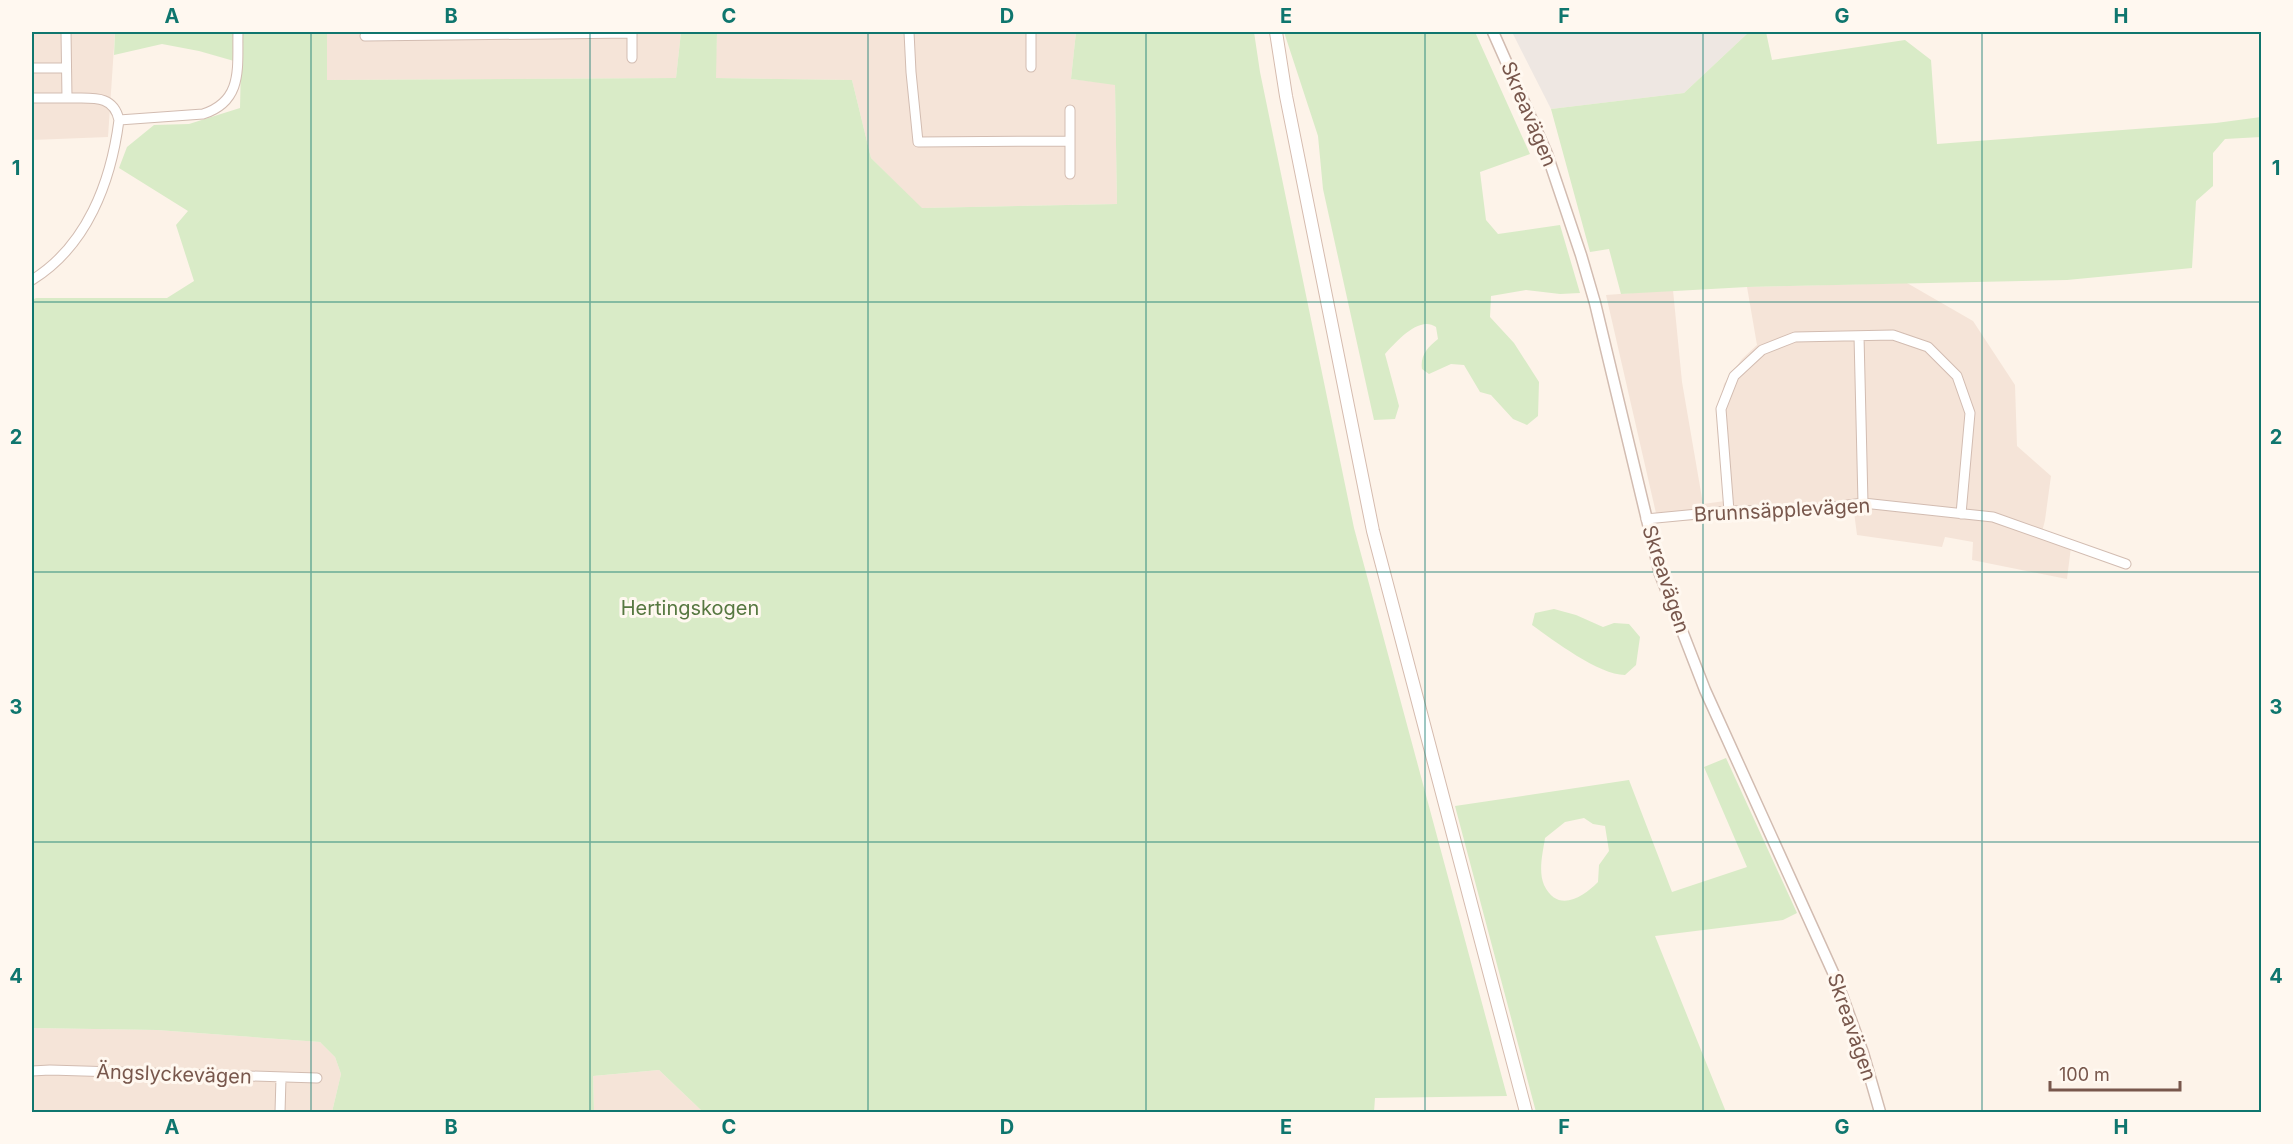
<svg xmlns="http://www.w3.org/2000/svg" width="2293" height="1144" viewBox="0 0 2293 1144" font-family="Inter,sans-serif">
<rect width="100%" height="100%" fill="#fdf3e9"/>
<path fill="#f5e4d8" d="M32,32H115L108,137L32,140Z
M327,32H681L676,78L326,80Z
M717,32H1076L1071,79L1115,84L1117,204L921,208L871,158L852,80L715,78Z
M1907,283L1973,321L2015,385L2017,446L2051,476L2045,520L2041,536L2071,547L2067,579L1972,560L1973,542L1945,537L1942,547L1857,535L1854,512L1658,522L1606,295L1673,290L1682,382L1703,504L1725,501L1717,425L1721,399L1724,384L1742,359L1757,345L1747,287Z
M32,1028L157,1030L320,1042L335,1057L341,1074L332,1112H32Z
M659,1070L703,1112H594L593,1076Z"/>
<path fill="#eee7e2" d="M1512,32H1749L1684,93L1551,109Z"/>
<path fill="#d9ebc7" fill-rule="evenodd" d="M115,32H327V80L676,78L681,32H717L716,78L852,80L871,158L922,208L1117,204L1115,85L1071,79L1076,32H1254L1260,72L1354,528L1507,1096L1375,1098L1374,1112H703L659,1070L593,1076L594,1112H332L341,1074L335,1057L320,1042L157,1030L32,1028V300L36,298H167L194,281L176,225L188,211L119,168L127,147L154,125L189,124L240,108L241,63L199,51L162,44L114,55Z
M1284,32H1475L1530,154L1480,172L1486,220L1498,234L1560,225L1580,293L1560,294L1526,290L1491,296L1490,317L1514,343L1539,382L1538,416L1527,425L1513,419L1491,395L1480,392L1464,365L1451,364L1429,374L1422,369C1420,355 1428,347 1438,339L1436,327C1419,315 1396,342 1385,354L1399,406L1395,419L1374,420L1323,189L1318,136Z
M1749,32H1766L1772,60L1905,40L1931,60L1937,144L2216,123L2261,117V137L2225,139L2213,153V186L2196,201L2192,268L2067,280L1747,287L1621,294L1609,249L1590,252L1551,109L1684,93Z
M1554,609L1576,615L1603,627L1614,623L1629,624L1640,637L1636,665L1625,675C1599,675 1553,640 1532,625L1535,613Z
M1726,758L1797,913L1783,920L1655,936L1726,1112H1536L1455,806L1629,780L1672,892L1747,867L1704,767ZM1584,818L1593,824L1605,826L1609,851L1599,865L1598,882C1583,897 1558,914 1544,885C1538,871 1543,852 1545,838L1565,822Z"/>
<g fill="none" stroke-linecap="round" stroke-linejoin="round">
<defs>
<path id="minor" d="M66,32L67,98C90,99 113,93 119,120
M632,32V58
M909,32L911,72L918,142L1070,141
M1031,32V67
M365,36L632,33
M32,68H66
M32,98H67
M1070,110V174
M32,280C87,246 111,182 119,120L203,114C244,101 237,66 238,32
M1859,336L1863,503
M1729,511L1721,409L1734,376L1762,350L1795,337L1893,335L1928,347L1957,376L1970,413L1961,514
M1646,519L1729,511L1811,510L1863,503L1993,517L2126,564
M32,1071L50,1070L317,1078
M280,1112L281,1078"/>
<path id="tertiary" d="M1493,32L1547,154L1581,255L1595,303L1660,574L1705,690L1836,979L1863,1053L1880,1112"/>
<path id="secondary" d="M1276,32L1286,96L1373,531L1526,1112"/>
</defs>
<use href="#minor" stroke="#d2bcb1" stroke-width="11"/>
<use href="#tertiary" stroke="#d2bcb1" stroke-width="13"/>
<use href="#secondary" stroke="#d5bbae" stroke-width="14"/>
<use href="#minor" stroke="#fff" stroke-width="9"/>
<use href="#tertiary" stroke="#fff" stroke-width="10"/>
<use href="#secondary" stroke="#fff" stroke-width="12"/>
</g>
<path fill="none" stroke="#0f766e" stroke-width="1.5" stroke-opacity="0.55" d="M311,32V1112M590,32V1112M868,32V1112M1146,32V1112M1425,32V1112M1703,32V1112M1982,32V1112M32,302H2262M32,572H2262M32,842H2262"/>
<g text-anchor="middle" dominant-baseline="central" stroke-width="6" stroke-linejoin="round" paint-order="stroke">
<g font-size="20" fill="#78574c" stroke="#fff8f0">
<text transform="translate(1529 114) rotate(67)">Skreavägen</text>
<text transform="translate(1782 510) rotate(-3)">Brunnsäpplevägen</text>
<text transform="translate(1666 579) rotate(72)">Skreavägen</text>
<text transform="translate(1852 1027) rotate(71)">Skreavägen</text>
<text transform="translate(174 1074) rotate(2)">Ängslyckevägen</text>
</g>
<g font-size="20" fill="#577841" stroke="#fff8f0">
<text x="690" y="608">Hertingskogen</text>
</g>
</g>
<rect width="2293" height="1144" fill="none" stroke="#fff8f0" stroke-width="66"/>
<path d="M2050 1081v9h130v-9" fill="none" stroke="#78574c" stroke-width="3"/>
<text x="2059" y="1081" font-size="18" fill="#78574c" stroke="#fff8f0" stroke-width="4.5" paint-order="stroke">100 m</text>
<rect x="33" y="33" width="2227" height="1078" fill="none" stroke="#0f766e" stroke-width="2"/>
<g font-size="20" text-anchor="middle" font-weight="bold" fill="#0f766e">
<text x="172" y="23">A</text>
<text x="451" y="23">B</text>
<text x="729" y="23">C</text>
<text x="1007" y="23">D</text>
<text x="1286" y="23">E</text>
<text x="1564" y="23">F</text>
<text x="1842" y="23">G</text>
<text x="2121" y="23">H</text>
<text x="16" y="175">1</text>
<text x="2276" y="175">1</text>
<text x="16" y="444">2</text>
<text x="2276" y="444">2</text>
<text x="16" y="714">3</text>
<text x="2276" y="714">3</text>
<text x="16" y="983">4</text>
<text x="2276" y="983">4</text>
<text x="172" y="1134">A</text>
<text x="451" y="1134">B</text>
<text x="729" y="1134">C</text>
<text x="1007" y="1134">D</text>
<text x="1286" y="1134">E</text>
<text x="1564" y="1134">F</text>
<text x="1842" y="1134">G</text>
<text x="2121" y="1134">H</text>
</g>
</svg>
